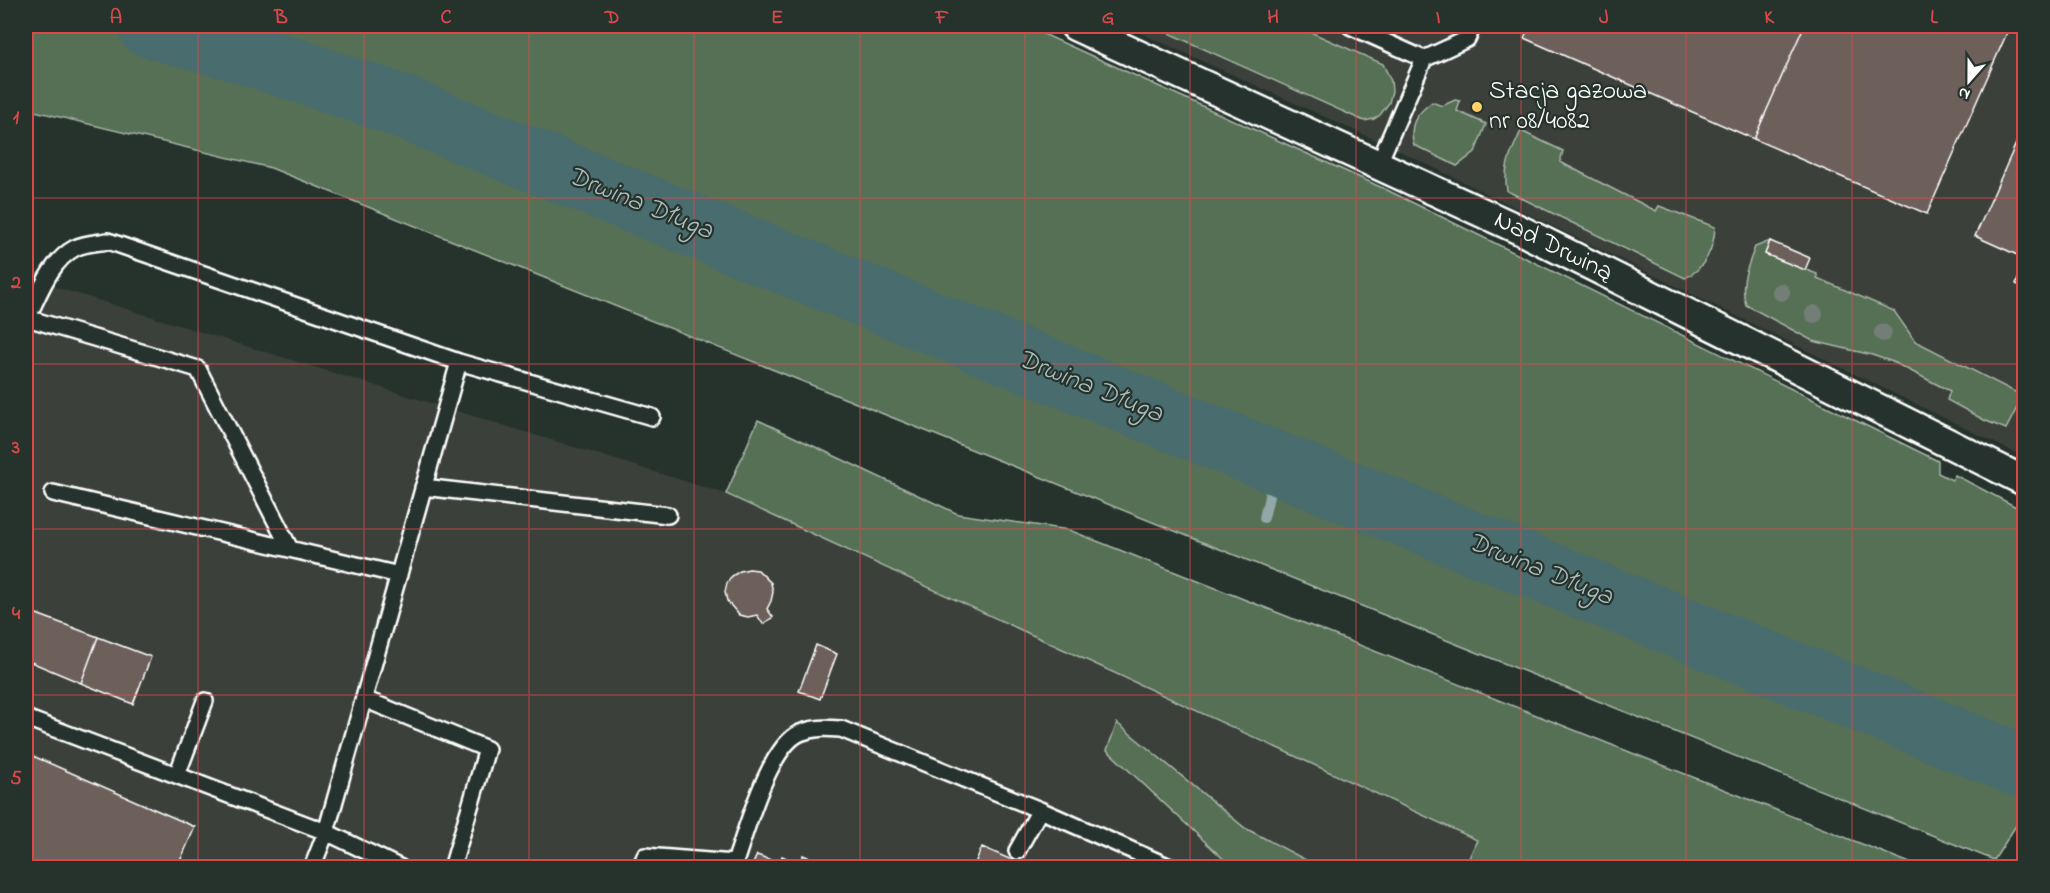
<svg xmlns="http://www.w3.org/2000/svg" width="2050" height="893" viewBox="0 0 2050 893" font-family="'Indie Flower',sans-serif">
<rect width="100%" height="100%" fill="#26332d"/>
<filter id="ink" filterUnits="userSpaceOnUse"><feTurbulence type="fractalNoise" baseFrequency=".0167" numOctaves="2"/><feDisplacementMap in="SourceGraphic" scale="12" xChannelSelector="R" yChannelSelector="G"/><feConvolveMatrix kernelMatrix="1 2 1 2 8 2 1 2 1" color-interpolation-filters="sRGB"/></filter>
<g filter="url(#ink)">
<path fill="#3b403a" d="M1125,26H2024V457L1404,153Z
M26,278L726,494L1536,867H26Z"/>
<path fill="#556f55" stroke="#aab7aa" stroke-width="1.5" d="M26,26H1026L1387,190L1938,461V473L1952,480L1955,475L2024,511V813L1994,860L271,168L26,109Z
M1153,26H1297L1383,64L1391,81L1392,91L1389,103L1380,115L1374,119L1364,121Z
M1455,100L1460,101L1457,111L1486,124L1475,152L1457,166L1414,145C1408,125 1416,114 1432,102L1442,106Z
M1521,131L1563,151L1560,162L1656,211L1659,206L1715,227C1714,248 1705,269 1685,278L1507,191C1503,166 1511,153 1521,131Z
M1770,241L1765,254L1817,274V278L1894,311L1915,341L2023,396L2006,429L1984,420L1947,400L1950,391L1893,362L1872,355L1813,341L1746,305C1739,284 1748,266 1755,247Z
M758,420L958,514L1069,530L1920,867H1465L1477,840L726,494Z
M1117,723L1245,828L1319,867L1234,868L1231,866L1107,750Z"/>
<g fill="none" stroke-linecap="round" stroke-linejoin="round">
<path stroke="#92a7a8" stroke-width="10" d="M1264,518L1270,492L1271,460"/>
<path stroke="#496d6e" stroke-width="63" d="M149,26L240,51L387,101L2024,767"/>
</g>
<path fill="#6d605a" stroke="#fff" stroke-width="1.5" d="M1529,26H1804L1754,139L1524,38Z
M1804,26H2010L1927,214L1754,139Z
M2022,130L2024,131V258L1975,236Z
M1770,241L1810,258L1805,270L1765,254Z
M2024,264V288L2016,284Z
M749,569L758,570L771,583L773,592L771,601L767,609L773,617L763,624L757,615L748,617L739,615L727,601L725,592L727,583L732,576L740,571Z
M26,610L98,637L81,683L26,660Z
M98,637L151,657L133,704L81,683Z
M816,645L837,654L820,699L799,691Z
M26,753L195,827L177,868H26Z
M982,847L1028,867L973,868Z
M757,855L779,863L790,868H751Z
M803,855L810,858V859L828,868H800Z
M782,856L797,863L795,868L779,863Z"/>
<g fill="none" stroke-linecap="round" stroke-linejoin="round">
<defs>
<path id="lane" d="M1350,26L1424,59
M1378,165L1424,59L1467,39L1473,26
M423,487L668,515
M53,493L399,575
M290,549L198,369L27,318C39,295 50,261 75,248C85,243 97,243 108,241L459,362
M364,699L487,749L452,868
M26,718L326,832L459,362L652,417
M177,775L205,701
M1040,810L1172,868
M312,868L326,832L401,868
M640,868L645,856L734,863
M733,868C745,835 768,747 800,733C814,727 826,728 841,729L1040,810L1017,851"/>
<path id="street" d="M1075,26L1520,230L2024,481"/>
</defs>
<use href="#lane" stroke="#fff" stroke-width="20"/>
<use href="#street" stroke="#fff" stroke-width="33"/>
<use href="#lane" stroke="#26332d" stroke-width="15"/>
<use href="#street" stroke="#26332d" stroke-width="28"/>
</g>
<g fill="#737f76">
<circle cx="1781" cy="292" r="9"/>
<circle cx="1814" cy="314" r="9"/>
<circle cx="1883" cy="333" r="9"/>
</g>
</g>
<path fill="none" stroke="#dc4848" stroke-width="1.5" stroke-opacity="0.55" d="M198,26V868M364,26V868M529,26V868M694,26V868M860,26V868M1025,26V868M1190,26V868M1356,26V868M1521,26V868M1686,26V868M1852,26V868M26,198H2024M26,364H2024M26,529H2024M26,695H2024"/>
<circle fill="#ffd166" stroke="#26332d" stroke-width="2" cx="1477" cy="107" r="6"/>
<g text-anchor="middle" dominant-baseline="central" stroke-width="4.5" stroke-linejoin="round" paint-order="stroke">
<g font-size="26" fill="#fff" stroke="#26332d" text-anchor="start">
<text x="1489" y="92">Stacja gazowa<tspan x="1489" dy="30">nr 08/4082</tspan></text>
</g>
<g font-size="26" fill="#fff" stroke="#26332d">
<text transform="translate(1553 247) rotate(26)">Nad Drwiną</text>
</g>
<g font-size="27" font-style="italic" fill="#adbdbe" stroke="#26332d">
<text transform="translate(640 204) rotate(22)">Drwina Długa</text>
<text transform="translate(1090 387) rotate(22)">Drwina Długa</text>
<text transform="translate(1540 570) rotate(22)">Drwina Długa</text>
</g>
</g>
<rect width="2050" height="893" fill="none" stroke="#26332d" stroke-width="66"/>
<g transform="translate(1969 81) rotate(201)" stroke="#26332d" stroke-width="4.5" paint-order="stroke">
<path d="M0-4.5L10 22L0 15L-10 22Z" fill="#ffffff"/>
<text y="-9" font-size="16" font-weight="bold" text-anchor="middle" fill="#ffffff">N</text>
</g>
<rect x="33" y="33" width="1984" height="827" fill="none" stroke="#dc4848" stroke-width="2"/>
<g font-size="20" text-anchor="middle" font-weight="bold" fill="#dc4848">
<text x="116" y="23">A</text>
<text x="281" y="23">B</text>
<text x="446" y="23">C</text>
<text x="612" y="23">D</text>
<text x="777" y="23">E</text>
<text x="942" y="23">F</text>
<text x="1108" y="23">G</text>
<text x="1273" y="23">H</text>
<text x="1438" y="23">I</text>
<text x="1604" y="23">J</text>
<text x="1769" y="23">K</text>
<text x="1934" y="23">L</text>
<text x="16" y="123">1</text>
<text x="16" y="288">2</text>
<text x="16" y="453">3</text>
<text x="16" y="619">4</text>
<text x="16" y="784">5</text>
</g>
</svg>
